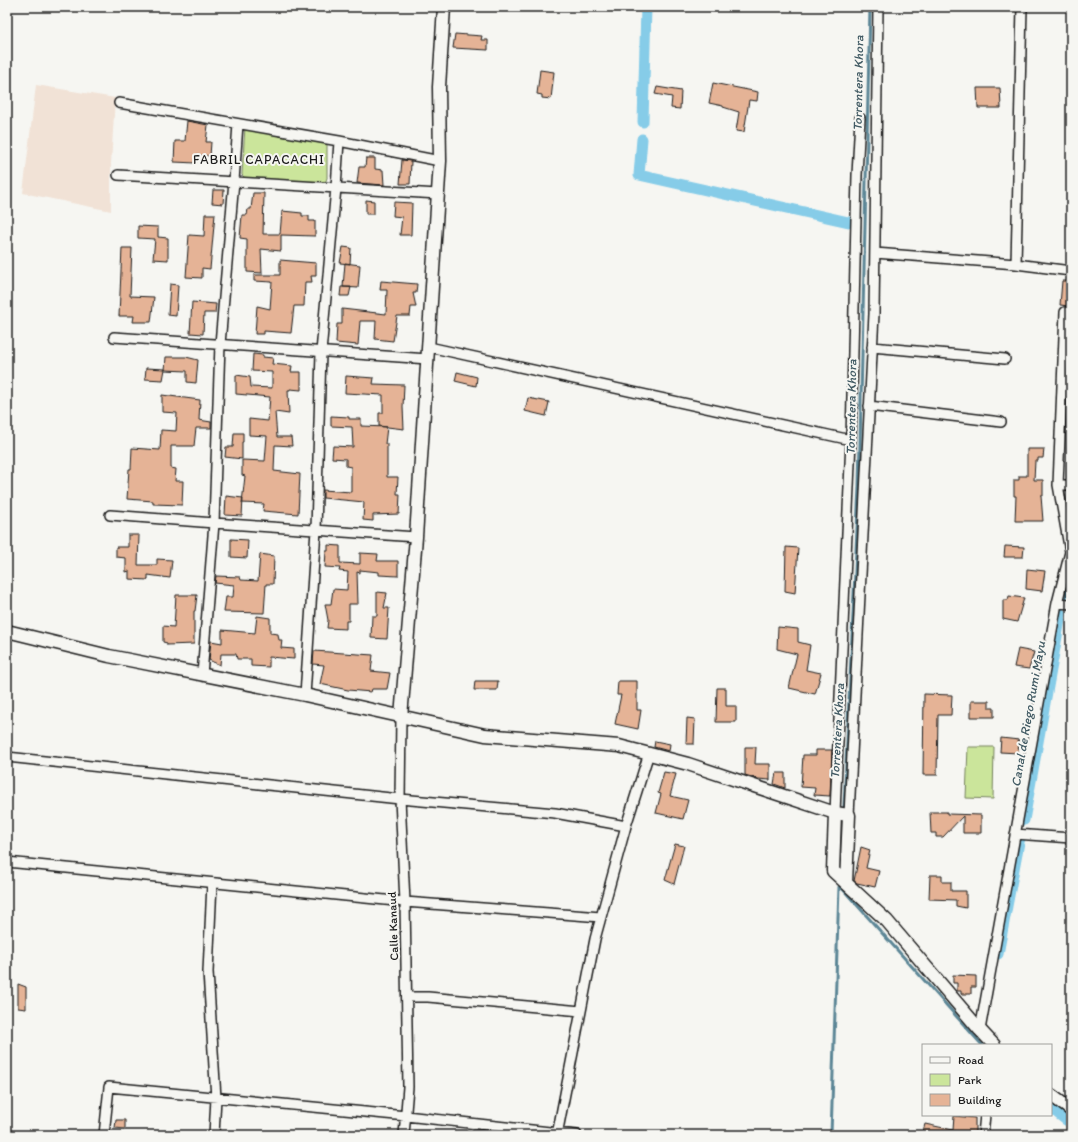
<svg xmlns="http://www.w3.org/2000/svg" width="1078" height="1142" viewBox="0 0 1078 1142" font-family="Itim,sans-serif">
<rect width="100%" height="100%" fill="#f6f6f2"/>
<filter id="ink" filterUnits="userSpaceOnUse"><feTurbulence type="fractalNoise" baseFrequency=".025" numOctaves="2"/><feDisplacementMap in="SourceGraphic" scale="8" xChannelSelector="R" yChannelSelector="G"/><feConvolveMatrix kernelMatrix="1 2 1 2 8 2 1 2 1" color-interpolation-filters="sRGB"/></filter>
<g filter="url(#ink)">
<path fill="#f1e2d6" d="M36,85L115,98L111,164V211L23,193Z"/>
<path fill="#cbe59b" stroke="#74805c" d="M245,127L327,141V178L325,183L246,179L242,175Z
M968,747H994L993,799L966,798Z"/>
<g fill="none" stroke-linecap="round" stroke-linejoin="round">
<path stroke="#5c8696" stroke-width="3" d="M844,807L859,486L870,7
M840,886L982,1045
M831,1135L839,887"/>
<path stroke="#86cce8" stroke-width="11" d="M643,122L646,7
M642,139L639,175L853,223
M1064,593L1070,568
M1024,820L1061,614
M998,954L1020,837
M1051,1108L1066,1120L1071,1121"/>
</g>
<path fill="#e5b396" stroke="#1c1c1c" d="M455,34L482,36L481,40H488V50L453,48Z
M540,70L554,72L551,99L542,98V95L537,94Z
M713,83L758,92L757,101L749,100L744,132L736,131L739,112L723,107V106L709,103Z
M657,87L681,91L680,109L671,108L672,97L655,94Z
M977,88H1000L1001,108H978Z
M187,121L208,125L206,142H211L210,156L196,155V163L174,162L175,141H185Z
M366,158H375V169L383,170L384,185L357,183L359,167H365Z
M402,160L411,161L410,184H400Z
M213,190H224L223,204L212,203Z
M253,193H264L263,234H280L282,211L302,213V216H309V221H315V236L281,235V251L261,249L262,273L247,272V239L240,238L242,215H247L248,209H251Z
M366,200L374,201V214H366Z
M394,202L412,203L411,235H400L402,217L393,216Z
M205,214H215L210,269L202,268V278L186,277L189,235L204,236Z
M138,226L158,227V237L168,238V260L153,259L155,239L138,238Z
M343,247L351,248L350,264L340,263Z
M122,248H132L130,296L154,297L151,322H133L134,316H119Z
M280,260L316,263V276H311L312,282H305L304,306H294L291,333L264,331V334H255L257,306L270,309L272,282L254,281V275H280Z
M345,263L360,265L358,288L343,287Z
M381,281L417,284L416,293H413L416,307H411L410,316H397L393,341L375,339L376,321H360L358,345L336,343L337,324H342V309L386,314L387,290H380Z
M1062,281H1070L1069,306L1060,305Z
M170,284L178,285L176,316L168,315Z
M341,287H351L349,296H340Z
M192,302L216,304L215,313H204L203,334L190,333Z
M253,354L263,355V357L273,358L272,364L292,366L291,372H301V390L290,389V390H288L289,414L275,412L277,437H291L292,446L275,445L274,471L300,474L298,514L263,511L264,504L242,503L245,476L242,475V460L265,461L267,436L249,435V419L268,421L270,397L236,394V375L250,377L251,387L272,388V372L252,371Z
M166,357H186L198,360L196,383L187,382V371L165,370Z
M146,368L165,369L163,380L145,379Z
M457,372L477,377L476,386L455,381Z
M346,376L374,378L373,384L404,385L403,407L404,429L379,426V413H383V395L345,393Z
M162,395L200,400L199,420L211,422V428H196L194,446H171V468L176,469L175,481H183L182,505L153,504V501L127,499L129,469H131L132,448L160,450L161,430L176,431L177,413L162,412Z
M528,398L549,402L546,416L525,411Z
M331,416L349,417V419H361V426L387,427L385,444H387V477H398L397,494H400L399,514L373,515V521L363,520L364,502L323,498V490L351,492V467L346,466V459L332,458L333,446L353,447L352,427L331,426Z
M234,433H243V442H242V459L225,457L226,447H233Z
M1027,449H1044L1043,458H1038V461H1035L1034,480H1043V496H1041L1043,521H1015L1016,496H1014V480H1019V476H1027Z
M226,496L243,498L242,516L225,515Z
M128,535H139L138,565H157V559L172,560L170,578L148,575V580L129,579V571L126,572V558L116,557V547H128Z
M231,539L248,540L247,558L231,557Z
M328,545L340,546V563L360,564V553L378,554L377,561H398V576L379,575V572L360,570V573L357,572L358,604H349V621H346V629L327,628L328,620L325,604H331L333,589L347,590L348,572L339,571L340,568L325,567L326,551H328Z
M1005,546L1024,547L1023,557H1004Z
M786,547L798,548L795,593L785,591Z
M260,554L274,556L273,584H266L264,613L224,612L226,597H233L234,585L215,583L216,576L240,577L241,580L258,581Z
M1027,569L1045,571L1042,591L1026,589Z
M377,592L387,593L384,608H389L387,639L371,638L372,616H377Z
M176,595H197L195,611H194V644L167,645V643L163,642V626L174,627Z
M1009,596L1024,598L1017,622L1003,619V600H1008Z
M257,616L270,618V633L278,634L279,640H282L281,648L294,649V659L269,657V667L251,666V659H237L236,654H221L220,665L213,662L209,660L211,641L222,643V630L255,633Z
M778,627L798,629V642L810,645L806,670L821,673L815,694L789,688L797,654L777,649Z
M1018,649L1034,652L1029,669L1014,667Z
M314,651L373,655L371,671L390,673L387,689H372L371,692L348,690L320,684L324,665L313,664Z
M475,681H498L497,690H474Z
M618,681H637V710H641L638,729L615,724L621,695H617Z
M717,688H726V706H736V722H716Z
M924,694L952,695L951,715H938L937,775H923Z
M971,701H989V708H994V717H971Z
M687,718L695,719L694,744H686Z
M1001,738L1019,740L1018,753L1000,752Z
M655,741L670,744L669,751L654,747Z
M745,747H756L755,764H770V780L758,779L745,775Z
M816,750H832L830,796L814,795L815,788L801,787L803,755H816Z
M664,772L676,774L670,796L688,800L683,819L656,813L661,794L658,793Z
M776,773H785V788L774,784Z
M930,812H947V814L981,815V833H963V816L943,837H936V833H931Z
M675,844L684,846L674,884L665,880Z
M861,847L870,850L866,868L879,871L875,887L857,883L854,881Z
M930,875H942V882H951V891H966V908L956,906V900L929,899Z
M953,975L976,976V987H971V994H961V991H957V983H953Z
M18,984L26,987V1009L18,1008Z
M954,1116L975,1118V1134L963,1132L962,1135H922L925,1124L953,1130Z
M116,1120H125V1129L115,1128Z"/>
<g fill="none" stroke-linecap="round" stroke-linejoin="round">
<defs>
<path id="minor" d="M119,103L339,141L440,161
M118,175L438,194
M875,253L1016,264L1071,271
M1016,264L1022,7
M114,337L428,359
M429,347L851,440
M872,347L1005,359
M869,406L1001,422
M1058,485H1071
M110,515L214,523L416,537
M1070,552L1058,485L1065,312L1071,313
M1057,603L1071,604
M202,675L214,523L220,344L234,181L238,124
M305,695L316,530L321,352L336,188L339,141
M401,717L400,799L405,902L408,1087L404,1135
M7,757L400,799L555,813L626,826
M835,813L851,440L857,175L860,118
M849,815L874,314L878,7
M1015,834L1071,838
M7,862L405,902L601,917
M212,883L208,972L216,1098L214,1135
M407,997H428L581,1011
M980,1030L1057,603L1071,548
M104,1135L109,1087L406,1116L577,1135
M557,1135L595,939L626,826L649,753
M983,1135L985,1115"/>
<path id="tertiary" d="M7,631L109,656L305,695L485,735L619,746L688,764L835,813L849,815L846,883
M401,717L416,537L440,161L439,87L444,7
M835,813L833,871L887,921L980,1030L994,1045
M1051,1095L1071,1110"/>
</defs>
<use href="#minor" stroke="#1c1c1c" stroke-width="12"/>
<use href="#tertiary" stroke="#1c1c1c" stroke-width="15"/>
<use href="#minor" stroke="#f6f6f2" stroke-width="9"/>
<use href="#tertiary" stroke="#f6f6f2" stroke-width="12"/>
</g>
</g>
<g text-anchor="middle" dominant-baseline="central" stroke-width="4" stroke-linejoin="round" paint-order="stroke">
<g font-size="12" fill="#1c1c1c" stroke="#f6f6f2">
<text transform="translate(393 926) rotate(-92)">Calle Kanaud</text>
</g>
<g font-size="13" font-style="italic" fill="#415a63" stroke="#f6f6f2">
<text transform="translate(858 83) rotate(-89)">Torrentera Khora</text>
<text transform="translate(851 407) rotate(-89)">Torrentera Khora</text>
<text transform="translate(1028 714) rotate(-80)">Canal de Riego Rumi Mayu</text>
<text transform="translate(837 731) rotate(-87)">Torrentera Khora</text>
</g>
<g font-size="13" letter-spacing="1" fill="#1c1c1c" stroke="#f6f6f2">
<text x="259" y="159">FABRIL CAPACACHI</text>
</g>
</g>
<rect width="1078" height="1142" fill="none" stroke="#f6f6f2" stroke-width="24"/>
<rect x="12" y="12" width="1054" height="1118" fill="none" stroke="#1c1c1c" stroke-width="1.5" filter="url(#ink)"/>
<rect x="922" y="1044" width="130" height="72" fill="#f6f6f2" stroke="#9f9f9c"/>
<rect x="930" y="1057" width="20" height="6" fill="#f6f6f2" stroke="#9f9f9c"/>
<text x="958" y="1064" font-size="12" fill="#1c1c1c">Road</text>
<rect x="930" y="1074" width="20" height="12" fill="#cbe59b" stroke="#9f9f9c"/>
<text x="958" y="1084" font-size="12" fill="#1c1c1c">Park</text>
<rect x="930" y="1094" width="20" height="12" fill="#e5b396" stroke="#9f9f9c"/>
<text x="958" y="1104" font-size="12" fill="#1c1c1c">Building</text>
</svg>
